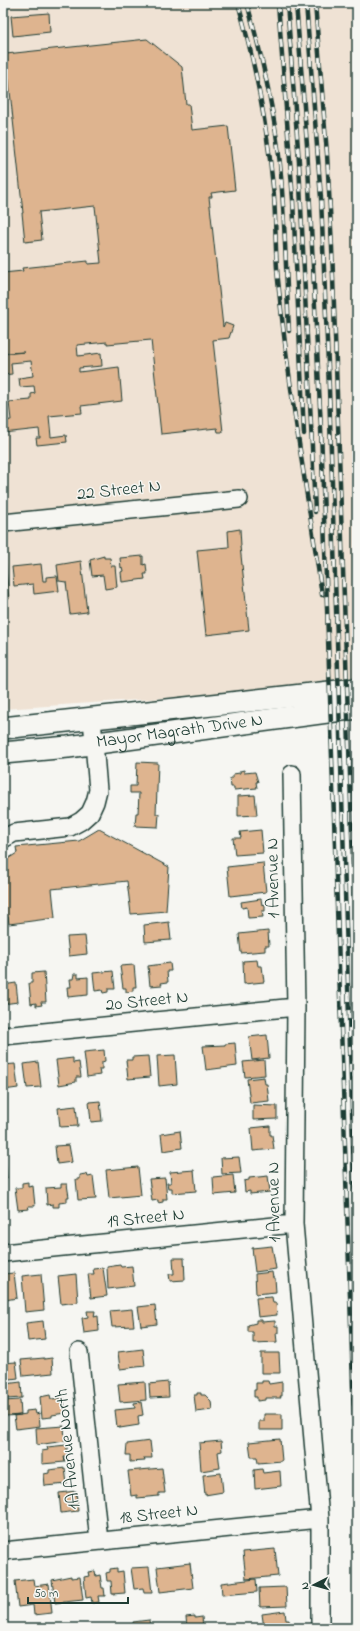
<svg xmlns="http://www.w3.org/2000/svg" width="360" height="1631" viewBox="0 0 360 1631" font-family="'Indie Flower',sans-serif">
<rect width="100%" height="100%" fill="#f6f6f2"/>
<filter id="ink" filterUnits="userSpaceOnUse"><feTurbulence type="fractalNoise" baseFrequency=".025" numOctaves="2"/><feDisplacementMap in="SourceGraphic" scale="8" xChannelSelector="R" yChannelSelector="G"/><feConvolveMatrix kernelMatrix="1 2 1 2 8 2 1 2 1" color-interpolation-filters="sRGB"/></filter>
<g filter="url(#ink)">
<path fill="#efe2d4" d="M3,3H357V685L3,709Z"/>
<path fill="#deb48f" stroke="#1f3d34" d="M49,13L50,32L13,36L11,16Z
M147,39L182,67L186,104H189L192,130L228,126L235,190L211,193L212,197H209L223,327L225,323L233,326L229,338L213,340L223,432H218L217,428L161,434L151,340L107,344V342L77,345L78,356L101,353L102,366L79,368V372L119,367L122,401L81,406L82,413L49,416L51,437L66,435L67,442L37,445L36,438H40L39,429L3,433V421L11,420L9,402L31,400V394L35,393L34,386L20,387L19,378L33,376L31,361L11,363L12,374L3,375V354L25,352L6,353L3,336V273L23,271L22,268L88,261V264L101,263L95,206L39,212L42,240L25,242L22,213H23L6,54Z
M240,529L241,546H240L249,630L206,635L197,550L229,547L228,531Z
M104,556V558H110L111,566H115L117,587L105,589L103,575L92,576L90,560Z
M143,556V565L146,564L147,574H144L145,579L122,582L121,572L123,571L122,567L121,568L120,558Z
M3,558H5L9,599H3Z
M81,561L87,612L70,614L66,582L59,581L57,565Z
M41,564L43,581H46V577L57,576L59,591L34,594L33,584L14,586L12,567Z
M137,762L158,763L156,814H159L158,827L135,826L136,813H138L139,793H130V786H136Z
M244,770V773L255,772L258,782H256L257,788L234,790V787H231L230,778H233V774L240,773V771Z
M255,795L257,815L238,816V796Z
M99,829L169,867L166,911L131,914L127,881L52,889L55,918L9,924L8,917L3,918V862L17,853L16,847L79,841Z
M261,830L263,853L235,855L233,838H241L240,832Z
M263,863L266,892L230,896L227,867Z
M261,899L262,905L265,904V911H262L263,917L248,918L247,907L242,908L241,902Z
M169,922L171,940L145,942L144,925Z
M268,931L269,946H265V951L241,953L239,934Z
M85,936L87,954L69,956L67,937Z
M257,960L258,966H262L264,982L244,984L243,961Z
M170,963L171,971H167L168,982L161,983L162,985L150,986L148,966Z
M134,965L136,987H133V991L126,992V988H123L120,966Z
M113,971L115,989H108V992L103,993L102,990L95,991L93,973Z
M44,972L46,1002H41L42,1005L36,1006V1003L31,1004L29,983H32V973Z
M74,974H78V978L88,977V995L68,997L67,987H71L70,979H73Z
M16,983L18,1002L3,1004V985Z
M267,1035L269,1058L252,1060L249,1037Z
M235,1043L237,1066L206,1070L203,1046L225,1045V1044Z
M104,1050L105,1061L102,1062V1069H99L100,1075L87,1077L84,1052Z
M175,1055L177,1084L159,1086L157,1056Z
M148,1056L150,1077L128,1079L126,1060H132V1057Z
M73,1058V1063L79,1062L81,1077H76V1082L59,1085L56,1060Z
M264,1060L265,1075L245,1077L243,1062Z
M38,1062L41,1087L27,1088L24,1064Z
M15,1064L18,1088L4,1090L3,1065Z
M264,1077L265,1084H267L269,1101L250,1103L247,1079Z
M100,1101L102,1121L91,1122L89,1102Z
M253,1105L277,1106V1119L253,1120Z
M76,1106L78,1126L60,1127L58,1108Z
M270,1126V1135H272L274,1149L253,1151L251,1128Z
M180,1131L182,1148L163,1151L161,1134Z
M69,1145L72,1162L57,1164L55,1146Z
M239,1157L241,1173L222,1174L221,1158Z
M3,1159H5L7,1179H3Z
M138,1167L141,1195L109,1198L106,1170Z
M194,1170L196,1191L172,1193V1188H168L167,1183H171L170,1172Z
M87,1174L88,1177L93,1176L96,1199L78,1200L76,1179H80V1175Z
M233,1175L235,1193L214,1195L213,1177Z
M268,1176L270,1192L250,1194V1191L245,1192L244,1181L249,1180V1178Z
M165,1178L167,1199H163V1202L158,1203V1200L152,1201L149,1179Z
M28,1182V1187L33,1186L35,1206H28L29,1209L18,1210L15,1188H22V1183Z
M61,1184H67L69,1197H67V1202L59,1203V1207H53V1204L47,1205L46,1188L61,1187Z
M272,1246L276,1269L255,1272L252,1248Z
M173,1258H184L185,1280L170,1281L169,1274H174Z
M120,1265L121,1267L132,1266L134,1286L108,1289L107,1267Z
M103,1268L107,1296L91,1298L88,1274H94L93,1269Z
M272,1272L273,1278H275L276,1292L256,1294L255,1274Z
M14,1273L17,1298L5,1300L3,1274Z
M41,1274L44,1310L25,1312L22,1276Z
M76,1274L78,1302L61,1304L58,1276Z
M272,1297L273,1303H276L277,1315L258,1317L256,1298Z
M155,1305L157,1324L141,1326L138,1307Z
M132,1309L134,1326L112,1327L110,1311Z
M87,1311H95L94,1317L98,1316L99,1331L84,1333L82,1318L88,1317Z
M256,1320H262V1322L275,1321V1326H278V1333H276L277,1342L253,1343V1332H248V1325L256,1323Z
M43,1321L45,1339L28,1341L26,1323Z
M143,1349L145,1366L120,1369L118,1352Z
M261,1353H279L280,1373H261Z
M44,1358V1359L52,1358L53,1373L23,1376L21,1360Z
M16,1362L18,1378L3,1380V1363Z
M262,1381H268L269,1384L282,1382V1396H280L281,1398H265V1400L257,1401V1397H254V1390H256V1383H262Z
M21,1382L22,1398L6,1399L5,1384Z
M145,1382L146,1400L120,1402L118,1384Z
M168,1382L169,1397L150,1398L149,1384Z
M197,1393H201V1395H205L211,1401L212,1410L196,1412L194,1395H197Z
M50,1395L51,1399L64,1398L65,1413L52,1415V1417L42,1418L40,1397Z
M20,1400L21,1415L6,1416L4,1401Z
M141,1402L143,1415L138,1416L139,1425L120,1428V1426L117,1427L115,1410L135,1408L134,1403Z
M35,1410L36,1414L39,1413L40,1426L16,1429L14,1416L26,1414V1411Z
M264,1414H282V1430H259V1421H264Z
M64,1426L65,1441L37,1445L36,1428Z
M280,1439L282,1461L258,1463L257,1457H251L249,1442Z
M150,1441L152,1458H144L145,1461L130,1462V1455H126L127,1444Z
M221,1441L222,1451L218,1452L220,1468L201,1471L199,1443Z
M67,1445V1457H64L65,1462L42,1464V1451L48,1450L47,1447Z
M65,1468L67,1484L45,1486L44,1474L49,1473V1470Z
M162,1468L165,1493H159V1496L137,1498V1495L131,1496L128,1471Z
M262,1469L263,1473L280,1471L281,1486L255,1489L254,1470Z
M221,1473L223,1492L205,1495L203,1475Z
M76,1491L78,1511L61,1513L59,1493Z
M275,1549L278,1576L246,1579L243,1552Z
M190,1563L193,1588L160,1592L157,1567Z
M149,1567L152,1593H144L143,1588L134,1589L131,1568Z
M117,1568V1572L123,1571L125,1593L112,1594L111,1581H107L106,1573L110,1572V1569Z
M95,1571L96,1576L100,1575L102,1588H104L105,1596H98L99,1602L92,1603L91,1597L86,1598L84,1577L89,1576L88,1572Z
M71,1576V1578L80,1577L83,1600L55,1603L52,1580Z
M33,1579L34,1586L49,1584L52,1613L34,1615L33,1605L18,1607L15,1581Z
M256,1579L257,1592L222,1595L221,1583Z
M286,1587L287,1606L260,1607L259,1588Z
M285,1611L286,1620H289L290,1628H264L262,1614Z
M195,1616V1618L202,1617L203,1628H187L186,1617Z
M149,1620L150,1628H134L133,1622Z"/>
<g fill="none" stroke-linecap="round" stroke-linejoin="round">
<defs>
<path id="minor" d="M3,523L239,499
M292,774L296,1007L294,1224L320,1519V1628
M3,839L14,833L70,827L81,821L90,813L95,802L98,790L92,719
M3,1036L296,1007
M3,1253L294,1224
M79,1352L99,1541
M3,1551L320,1519"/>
<g id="major">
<path d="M3,728L357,689"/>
<path id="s1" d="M3,753L68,747L357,708"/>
</g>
</defs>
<use href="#minor" stroke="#1f3d34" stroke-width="20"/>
<use href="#major" stroke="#1f3d34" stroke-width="24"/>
<use href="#minor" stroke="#f6f6f2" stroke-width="17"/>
<use href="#major" stroke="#f6f6f2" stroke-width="21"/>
<defs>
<path id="rail" d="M238,3C256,66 268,131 274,196C276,224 275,252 278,280C288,385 307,490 322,595
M247,3C262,56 274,109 280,164C285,220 286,275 289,331
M278,3L293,200L304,434
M287,3L299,162L315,512
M296,3L307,145L321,428L357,1505
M306,3L321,198L329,388L357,1268
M315,3L327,154L332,247L357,980"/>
</defs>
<use href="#rail" stroke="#1f3d34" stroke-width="4.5"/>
<use href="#rail" stroke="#f6f6f2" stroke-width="3" stroke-dasharray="9" stroke-linecap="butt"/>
</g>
</g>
<g text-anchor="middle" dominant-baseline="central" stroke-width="3" stroke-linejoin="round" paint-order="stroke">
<g font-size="18" fill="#1f3d34" stroke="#f6f6f2">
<text transform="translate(119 491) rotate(-6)">22 Street N</text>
<text stroke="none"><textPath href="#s1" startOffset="178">Mayor Magrath Drive N</textPath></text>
<text transform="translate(274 878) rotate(-91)">1 Avenue N</text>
<text transform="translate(147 1002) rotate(-6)">20 Street N</text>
<text transform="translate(275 1202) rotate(-91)">1 Avenue N</text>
<text transform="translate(146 1219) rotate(-6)">19 Street N</text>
<text transform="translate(69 1449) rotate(-96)">1A Avenue North</text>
<text transform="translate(159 1515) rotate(-6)">18 Street N</text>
</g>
</g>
<rect width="360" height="1631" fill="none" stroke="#f6f6f2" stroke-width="16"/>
<rect x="8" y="8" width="344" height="1615" fill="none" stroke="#1f3d34" stroke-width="1.5" filter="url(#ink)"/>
<g transform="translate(314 1585) rotate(264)" stroke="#f6f6f2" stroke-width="3" paint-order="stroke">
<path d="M0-3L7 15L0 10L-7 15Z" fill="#1f3d34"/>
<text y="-6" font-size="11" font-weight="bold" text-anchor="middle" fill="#1f3d34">N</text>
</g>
<path d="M28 1597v6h100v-6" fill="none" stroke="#1f3d34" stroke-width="2"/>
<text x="34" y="1597" font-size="12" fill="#1f3d34" stroke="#f6f6f2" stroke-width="3" paint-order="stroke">50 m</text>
</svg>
